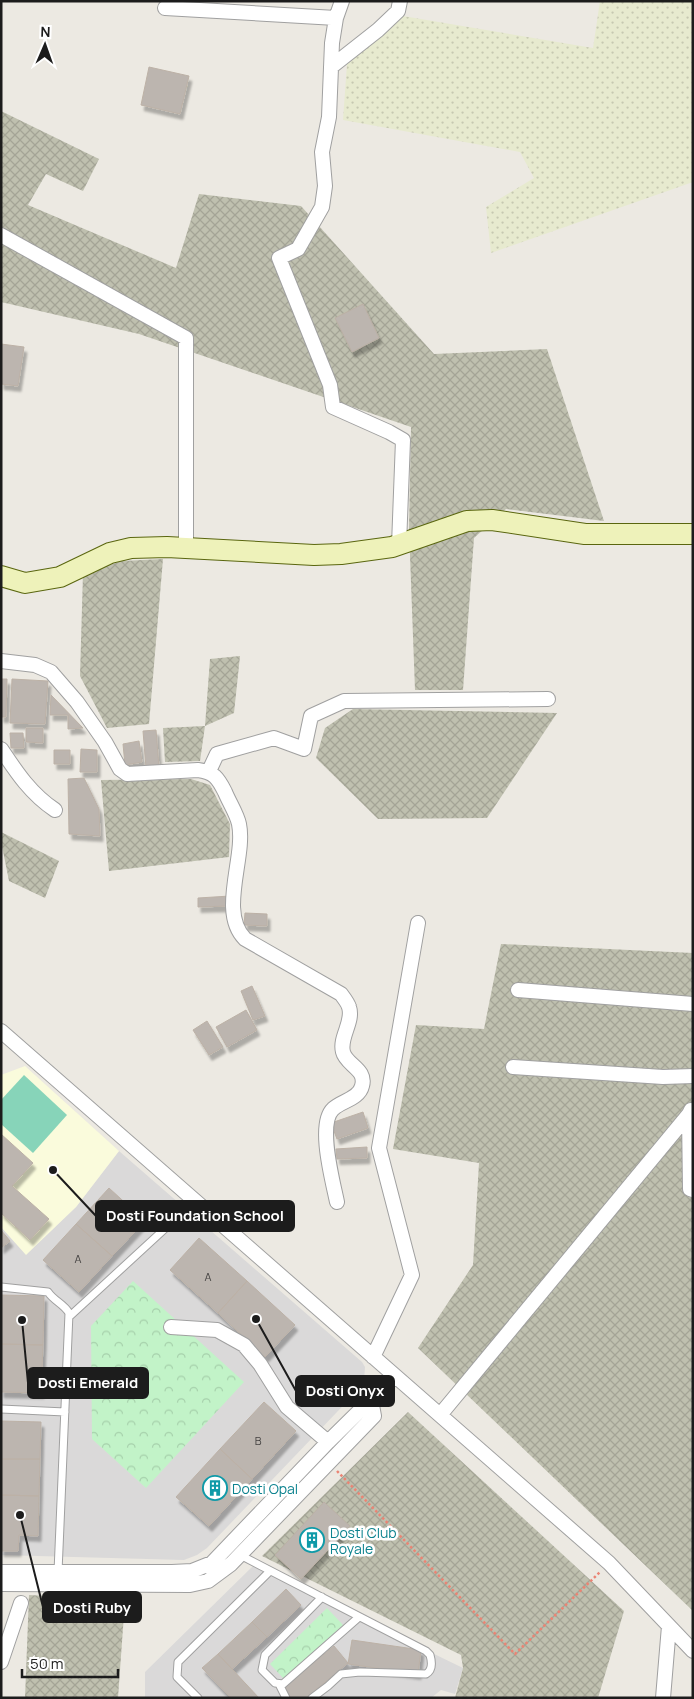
<svg xmlns="http://www.w3.org/2000/svg" width="694" height="1699" viewBox="0 0 694 1699" font-family="Manrope,sans-serif">
<defs>
<pattern id="construction-cross-hatch" width="8" height="8" patternUnits="userSpaceOnUse" patternTransform="scale(1.25)"><rect width="8" height="8" fill="#bfc0af"/><path d="M0 0l8 8M0 8l8-8" fill="none" stroke="#a4a496"/></pattern>
<pattern id="farmland-dots" width="8" height="8" patternUnits="userSpaceOnUse" patternTransform="scale(1.25)"><rect width="8" height="8" fill="#e7eacf"/><path d="M2 2h.1M6 6h.1" fill="none" stroke="#c6c8b1" stroke-width="1.8" stroke-linecap="round"/></pattern>
<pattern id="park-crowns" width="20" height="18" patternUnits="userSpaceOnUse" patternTransform="scale(1.25)"><rect width="20" height="18" fill="#c2f3c8"/><path d="M2 6a3 3 0 1 1 6 0M12 15a3 3 0 1 1 6 0" fill="none" stroke="#a6d0ab"/></pattern>
<filter id="shadow"><feDropShadow dx="3" dy="5.5" stdDeviation="1" flood-color="#0004"/></filter>
</defs>
<rect width="100%" height="100%" fill="#ece9e2"/>
<path fill="#dad9d9" d="M119,1151L362,1362L365,1367L364,1381L359,1389L207,1548L197,1555L184,1560L1,1555V1227L26,1254L76,1207Z
M253,1566L463,1668L455,1694L441,1690L431,1698H145V1672Z"/>
<path fill="#fafbdc" d="M25,1066L119,1151L76,1207L26,1255L1,1227V1075Z"/>
<path fill="url(#construction-cross-hatch)" d="M1,111L99,159L83,191L46,174L28,205L176,268L199,194L301,206L434,354L547,349L604,521L506,509L474,538L463,690H415L409,529L411,427L139,334L1,302Z
M163,559L149,724L107,728L80,676L83,573L122,561Z
M240,656L234,713L205,726L200,761L165,762L163,728L205,726L210,659Z
M353,709L557,713L487,818L378,819L316,758L325,728Z
M191,779L210,785L230,824L229,857L109,871L101,780Z
M1,832L59,861L45,898L9,881L1,841Z
M501,944L693,953V1611L418,1348L473,1265L479,1163L393,1149L416,1025L484,1029Z
M408,1412L624,1611L598,1698H455L463,1668L461,1655L262,1556Z
M29,1595L125,1600L118,1698H25Z"/>
<path fill="url(#farmland-dots)" d="M600,1H693V182L491,253L486,207L534,178L520,152L343,120L347,64L385,13L593,48Z"/>
<path fill="url(#park-crowns)" d="M133,1281L244,1382L146,1488L92,1439L91,1326Z
M327,1608L343,1625L284,1679L270,1664Z"/>
<path fill="#87d4b9" d="M24,1075L67,1115L33,1153L1,1124V1100Z"/>
<path fill="#bcb5af" stroke="#bcb1a6" filter="url(#shadow)" d="M149,67L189,76L180,114L141,105Z
M363,304L379,338L352,352L335,318Z
M1,344L24,347L18,386L1,384Z
M1,679H7L6,717H1Z
M12,679L48,681L45,724L10,723Z
M51,695L83,728L68,729V715H50Z
M26,728H43V743L26,742Z
M156,730L159,767L146,768L143,731Z
M10,733H23L24,748H11Z
M139,741L142,762L125,765L123,744Z
M81,749L97,750V772H80Z
M54,750H70V764H54Z
M84,778L99,809L100,836L69,834L68,779Z
M230,896V906L198,907V898Z
M245,913L267,914V926L244,925Z
M252,986L265,1016L253,1020L241,991Z
M246,1010L257,1030L227,1047L216,1027Z
M207,1021L223,1047L209,1055L193,1030Z
M363,1112L368,1128L337,1139L331,1123Z
M1,1134L33,1163L12,1186L49,1219L30,1240L1,1213Z
M367,1147V1158L337,1159L336,1149Z
M109,1188L145,1221L112,1256L76,1224Z
M76,1224L112,1256L79,1292L43,1260Z
M1,1230L10,1241L1,1248Z
M199,1238L247,1281L218,1313L170,1270Z
M247,1281L295,1325L265,1357L218,1313Z
M1,1295L44,1296L43,1345L1,1344Z
M1,1344L43,1345L41,1393L1,1392Z
M264,1402L296,1431L252,1479L220,1449Z
M1,1421L41,1422L40,1459H1Z
M220,1449L252,1479L209,1526L176,1497Z
M1,1459H40L39,1496L1,1495Z
M1,1495L39,1496L38,1536L19,1535L18,1551H1Z
M324,1502L350,1526L301,1579L275,1555Z
M286,1589L301,1605L267,1637L252,1622Z
M252,1622L267,1637L232,1669L218,1654Z
M352,1640L421,1650L418,1674L348,1664Z
M334,1646L348,1663L306,1698H290L282,1688Z
M218,1654L232,1669L259,1698H231L202,1668Z"/>
<g fill="none" stroke-linecap="round" stroke-linejoin="round">
<defs>
<path id="lane" d="M1,1287L48,1292C54,1301 64,1304 69,1313L58,1572
M70,1316L195,1201
M1,1409L65,1412
M240,1555L426,1651L430,1655C432,1662 433,1670 426,1674L360,1672L341,1674L328,1686L312,1698
M322,1597L265,1655L262,1670L275,1683L283,1684L359,1617
M279,1684L286,1698
M198,1698L177,1677L178,1662L270,1571"/>
<path id="street" d="M342,1L336,18L332,43L329,117L322,152L325,186L322,207L298,249L279,258L330,385L333,407L389,432L403,440L399,545
M165,8L336,18
M331,67L378,30L398,11L400,1
M1,235L186,338V548
M1,661L35,665L51,672L77,702L105,742L120,769L127,774L198,770C214,772 218,778 225,792C229,802 237,814 239,824C246,857 218,912 245,939L341,994C344,998 348,1003 349,1007C354,1022 339,1037 343,1052C346,1065 367,1069 362,1086C359,1099 341,1101 333,1109C317,1124 333,1182 337,1202
M1,749C17,773 31,794 55,810
M209,771L217,754L274,738L304,749L311,716L344,701L548,699
M518,990L693,1004
M1,1031L609,1563L693,1651
M513,1067L663,1077L693,1076
M691,1110L689,1114L690,1189L693,1190
M171,1327L217,1330L244,1345L260,1364L287,1407L328,1442
M373,1357L412,1275L379,1148L418,923
M440,1415L689,1114
M1,1572H172L192,1571L212,1563L328,1442L395,1376
M1,1584L190,1585L208,1581L231,1564L374,1416L371,1400
M1,1662L21,1603
M663,1698L669,1626"/>
<path id="secondary" d="M1,576L25,583L60,577L110,553L131,548L167,547L314,555L341,554L392,547L467,521L492,520L585,534H693"/>
</defs>
<use href="#lane" stroke="#a0a0a0" stroke-width="9"/>
<use href="#street" stroke="#a0a0a0" stroke-width="16"/>
<use href="#secondary" stroke="#5a660f" stroke-width="22"/>
<path stroke="#eb8474" stroke-width="2.5" stroke-dasharray="2.5 2.5" stroke-linecap="butt" d="M337,1471L515,1654L601,1571"/>
<use href="#lane" stroke="#fff" stroke-width="7"/>
<use href="#street" stroke="#fff" stroke-width="14"/>
<use href="#secondary" stroke="#eef2ba" stroke-width="20"/>
</g>
<defs>
<symbol id="building-ring" viewBox="-11 -11 22 22"><circle r="9.5" fill="#fff" stroke="#0f9aa8" stroke-width="1.5"/><path d="M-4-6H4V6H1V3H-1V6H-4ZM-2.5-4.3h1.7v1.8h-1.7ZM.8-4.3h1.7v1.8H.8ZM-2.5-1h1.7V.8h-1.7ZM.8-1h1.7V.8H.8Z" fill="#0f9aa8"/></symbol>
</defs>
<g fill-rule="evenodd">
<use href="#building-ring" x="201" y="1474" width="28" height="28"/>
<use href="#building-ring" x="298" y="1526" width="28" height="28"/>
</g>
<g text-anchor="middle" dominant-baseline="central" stroke-width="5" stroke-linejoin="round" paint-order="stroke">
<g font-size="11" fill="#444241">
<text x="78" y="1258">A</text>
<text x="208" y="1276">A</text>
<text x="258" y="1440">B</text>
</g>
<g font-size="14" fill="#0d838f" stroke="#fff" text-anchor="start">
<text x="232" y="1488">Dosti Opal</text>
<text x="330" y="1532">Dosti Club<tspan x="330" dy="16">Royale</tspan></text>
</g>
</g>
<path fill="none" stroke="#1c1c1c" stroke-width="2" d="M53 1170L96 1216M22 1320L28 1383M256 1319L296 1391M20 1515L43 1607"/>
<g fill="#1c1c1c" stroke="#fff" stroke-width="2">
<circle cx="53" cy="1170" r="5"/>
<circle cx="22" cy="1320" r="5"/>
<circle cx="256" cy="1319" r="5"/>
<circle cx="20" cy="1515" r="5"/>
</g>
<g fill="#1c1c1c" stroke="#1c1c1c" stroke-width="2">
<rect x="96" y="1201" width="198" height="30" rx="5"/>
<rect x="28" y="1368" width="120" height="30" rx="5"/>
<rect x="296" y="1376" width="98" height="30" rx="5"/>
<rect x="43" y="1592" width="98" height="30" rx="5"/>
</g>
<g font-size="15" text-anchor="middle" font-weight="bold" fill="#fff">
<text x="195" y="1221">Dosti Foundation School</text>
<text x="88" y="1388">Dosti Emerald</text>
<text x="345" y="1396">Dosti Onyx</text>
<text x="92" y="1613">Dosti Ruby</text>
</g>
<rect width="694" height="1699" fill="none" stroke="#1c1c1c" stroke-width="5"/>
<g transform="translate(45 45) rotate(2)" stroke="#ffffff" stroke-width="4" paint-order="stroke">
<path d="M0-4L9 19L0 12L-9 19Z" fill="#1c1c1c"/>
<text y="-8" font-size="14" font-weight="bold" text-anchor="middle" fill="#1c1c1c">N</text>
</g>
<path d="M22 1669v8h96v-8" fill="none" stroke="#1c1c1c" stroke-width="2.5"/>
<text x="30" y="1669" font-size="15" fill="#1c1c1c" stroke="#ffffff" stroke-width="4" paint-order="stroke">50 m</text>
</svg>
